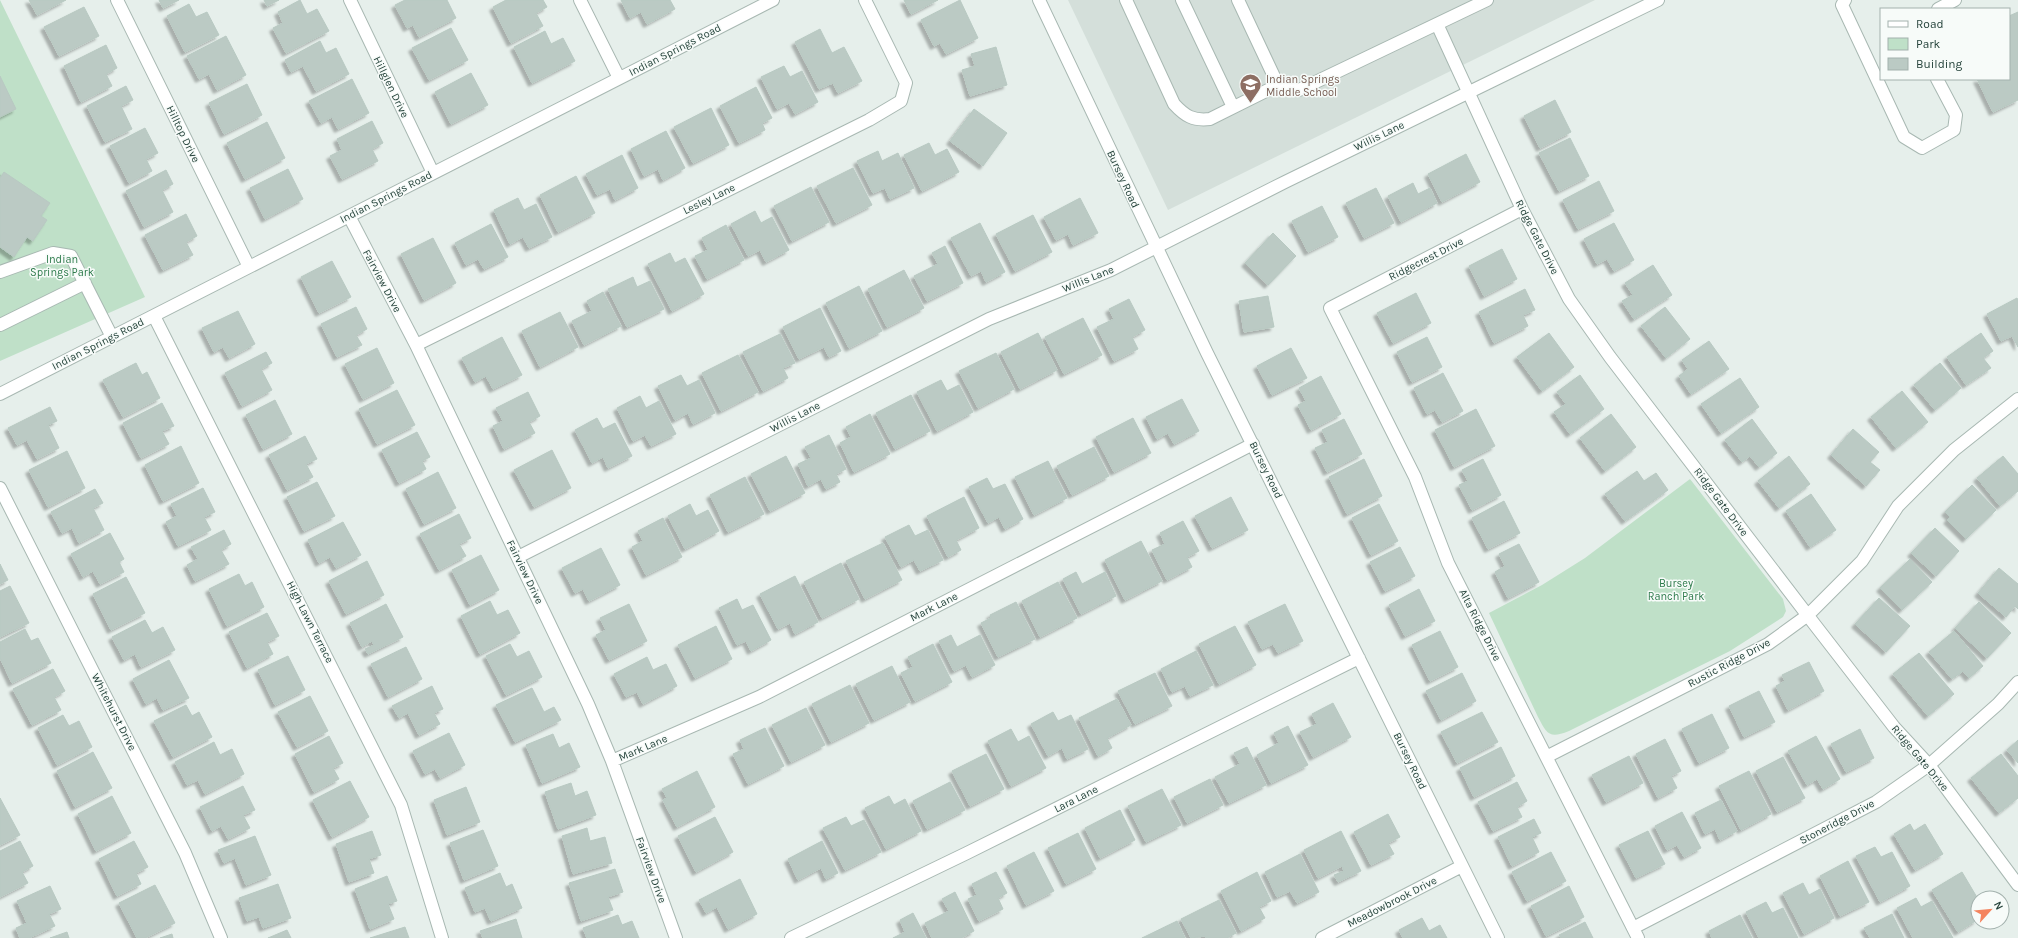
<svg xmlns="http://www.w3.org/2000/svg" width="2018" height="938" viewBox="0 0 2018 938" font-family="Karla,sans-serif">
<defs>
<filter id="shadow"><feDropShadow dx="-3.5" dy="3.5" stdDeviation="1" flood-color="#0004"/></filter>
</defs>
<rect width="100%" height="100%" fill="#e6efeb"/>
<path fill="#d4dfda" d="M1068,0H1595L1168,210Z"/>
<path fill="#bfe0c8" d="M0,0L145,297L0,361Z
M1690,479L1783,599L1786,611L1783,617L1730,651L1569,731C1549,739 1547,734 1538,717L1489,613L1542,585L1585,558Z"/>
<path fill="#bbcac4" stroke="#b8c9c2" filter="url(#shadow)" d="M29,0H66L37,15Z
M159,0H179L163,8Z
M264,0H279L267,6Z
M300,0L307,14L317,9L329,31L286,53L273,28L283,23L278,12Z
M405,0H447L456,18L419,37L413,25L407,28L395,5Z
M506,0H543L547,7L536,13L543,26L511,43L493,7Z
M621,0H670L675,9L647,24L641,12L630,18Z
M904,0H938L911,14Z
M960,0L978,38L946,54L940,43L934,46L921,20Z
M189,4L196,17L207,12L219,35L185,52L167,16Z
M84,7L99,36L59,56L44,27Z
M2018,12V100L1993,112L1977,79H2009V16Z
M451,28L468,60L429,80L412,48Z
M820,29L832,53L844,47L862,81L838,93L833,83L819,89L795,42Z
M545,31L551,44L563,38L575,61L532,83L514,47Z
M226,36L246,75L217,90L209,74L199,79L187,56Z
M320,41L326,53L336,48L349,74L316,91L303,66L291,72L285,60Z
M106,45L117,68L106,74L112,86L81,102L64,66Z
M996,47L1007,85L970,96L962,70L975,66L971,54Z
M784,66L790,77L802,71L818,102L795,114L789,103L777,109L761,77Z
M471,73L488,105L451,124L435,92Z
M0,76L16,109L0,117Z
M352,79L369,113L338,129L332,117L321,123L309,101Z
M247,84L262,115L224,134L209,103Z
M126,86L133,100L121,106L132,129L105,142L87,106Z
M756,87L772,118L762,123L765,130L739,143L720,106Z
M1555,100L1571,132L1540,148L1524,116Z
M711,108L729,145L693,163L674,127Z
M974,109L1007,133L983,166L950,141Z
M372,121L383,143L372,149L378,161L342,179L330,156L342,150L337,139Z
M267,122L285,158L245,179L227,143Z
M145,128L158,153L146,159L152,171L129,183L110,146Z
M666,131L685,168L663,180L658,169L644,176L631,149Z
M1570,138L1589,176L1559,191L1539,153Z
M929,143L935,155L947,149L959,172L922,191L904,155Z
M878,151L882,161L898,153L914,188L890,199L885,188L873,193L857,161Z
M1466,154L1480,182L1442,202L1428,174Z
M622,155L638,188L615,200L610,189L597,195L586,174Z
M853,168L872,205L836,223L817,186Z
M288,169L303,199L265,219L250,188Z
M166,170L173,184L162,190L173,212L144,227L126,191Z
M4,172L50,203L41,216L47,220L33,241L27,237L14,257L0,247V178Z
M576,176L595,213L558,232L540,195Z
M1599,181L1614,211L1578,229L1563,200Z
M1413,183L1418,194L1430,188L1437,203L1401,222L1388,196Z
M811,187L829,222L792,241L774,206Z
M1376,188L1394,223L1364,238L1346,203Z
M518,198L524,210L536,204L552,237L529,248L523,237L510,244L494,210Z
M1080,198L1098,233L1073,245L1068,234L1056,240L1044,217Z
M1322,206L1338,237L1308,252L1292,221Z
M755,211L761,223L772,217L789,250L766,262L760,250L748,256L731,224Z
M186,214L197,236L186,242L193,255L163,270L145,235Z
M1033,215L1052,252L1015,271L996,234Z
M980,223L1005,272L986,282L981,271L971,276L951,238Z
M1614,223L1634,260L1614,271L1607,259L1597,264L1584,239Z
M491,224L508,257L484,269L478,259L466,265L455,243Z
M726,225L744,260L707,279L695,256L708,250L702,238Z
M1273,233L1296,256L1268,285L1245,263Z
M433,238L456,283L424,300L401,254Z
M945,246L963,283L927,301L914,276L938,264L932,253Z
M1502,249L1517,279L1484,296L1469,266Z
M670,253L675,263L685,258L704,294L672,311L648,264Z
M332,261L351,297L319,313L301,277Z
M1653,265L1672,295L1634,319L1622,301L1633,295L1625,283Z
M904,270L924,308L887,327L868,289Z
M633,277L637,287L650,281L664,309L627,327L608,289Z
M859,286L882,331L849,348L826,303Z
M1525,289L1535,310L1523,315L1528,326L1494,343L1479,312Z
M603,292L621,326L584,345L572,321L592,311L587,301Z
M1416,293L1431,323L1393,343L1377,313Z
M1268,296L1274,327L1244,332L1239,301Z
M2017,298L2018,300V347L2012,336L2001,341L1987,314Z
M1129,299L1145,330L1132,337L1138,349L1114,361L1097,327L1114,319L1109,309Z
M356,307L367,329L356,335L362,345L337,357L321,324Z
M1665,307L1690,339L1666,358L1641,326Z
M820,308L841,351L829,357L824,347L799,359L783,327Z
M238,311L255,344L229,358L223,347L214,352L202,328Z
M560,312L578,347L540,367L522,331Z
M1083,318L1102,355L1064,374L1045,337Z
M1038,333L1057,370L1020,389L1001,352Z
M1549,333L1574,367L1542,391L1517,357Z
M1981,333L1993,351L1983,358L1991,368L1966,385L1947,357Z
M780,334L795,363L783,368L788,378L763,391L743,352Z
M502,337L522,375L493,389L486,376L475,382L462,358Z
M1427,337L1442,367L1412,382L1397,352Z
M1709,341L1729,369L1691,394L1679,376L1688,369L1682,360Z
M377,348L394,383L363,399L345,364Z
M1291,348L1307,378L1272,395L1257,366Z
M266,352L272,363L261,369L272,390L242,406L225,373Z
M996,353L1014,389L978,408L959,371Z
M738,355L758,392L721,411L702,373Z
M136,363L142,375L147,372L160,398L123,417L103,380Z
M1940,363L1961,388L1935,410L1914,385Z
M1443,373L1463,411L1442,422L1435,410L1427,414L1414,388Z
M681,375L687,386L699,380L715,413L693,424L688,413L675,420L658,386Z
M1580,375L1604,409L1570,434L1554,412L1566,404L1557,392Z
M1321,376L1341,414L1311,430L1298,405L1306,401L1299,388Z
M1740,378L1759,407L1721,433L1701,404Z
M941,380L947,391L959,385L973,412L937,431L917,392Z
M397,390L415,425L377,444L359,409Z
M1902,391L1928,422L1896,448L1871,417Z
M528,392L540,416L529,422L535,433L504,449L493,426L503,421L496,408Z
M911,395L930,431L895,449L876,413Z
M640,396L646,408L659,401L676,434L651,446L645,435L633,441L617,408Z
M1182,399L1199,431L1174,444L1168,433L1157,439L1146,417Z
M275,400L292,434L263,449L246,415Z
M162,403L174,426L162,431L169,444L141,458L123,423Z
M50,407L57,421L48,425L59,448L37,459L27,440L17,445L8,428Z
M1476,409L1495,446L1454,467L1435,430Z
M870,414L890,454L854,472L840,443L851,437L846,427Z
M1611,414L1636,447L1605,471L1580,438Z
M597,418L603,429L615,423L632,456L608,468L603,457L592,463L575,430Z
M1133,418L1151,453L1114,472L1096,437Z
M1344,419L1362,454L1327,472L1315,448L1328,442L1322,430Z
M1752,419L1777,453L1759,467L1750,456L1742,462L1725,440Z
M1853,429L1879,452L1870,462L1880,470L1866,486L1831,455Z
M417,432L430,457L422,461L426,469L399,483L382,450Z
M829,435L846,469L836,474L840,482L826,489L821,479L808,486L798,464L811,458L805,447Z
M305,436L317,459L306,464L313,477L287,490L269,455Z
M181,446L199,483L163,501L145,465Z
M1094,447L1109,476L1072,495L1057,466Z
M552,450L571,488L534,507L514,470Z
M67,451L85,488L48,507L29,470Z
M786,456L805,493L770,511L751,474Z
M1789,456L1810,484L1779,508L1758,481Z
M2003,456L2018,474V491L2000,506L1977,478Z
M1364,459L1382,496L1347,514L1329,477Z
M1483,459L1501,495L1472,510L1459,485L1468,481L1462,470Z
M1048,461L1067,498L1034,515L1015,477Z
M1637,471L1644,481L1656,473L1668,490L1625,521L1605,494Z
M438,472L456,508L424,524L406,489Z
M745,477L764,514L728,532L710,495Z
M987,478L993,489L1005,484L1023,519L1005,529L999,517L988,523L969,487Z
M317,482L335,516L304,531L287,497Z
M1972,485L1996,510L1966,539L1947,520L1950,517L1945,512Z
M203,488L215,512L204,517L211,530L178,546L166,522L177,516L171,504Z
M95,489L103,503L93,508L104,530L79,543L72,528L62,533L51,512Z
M1811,494L1836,530L1810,547L1786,511Z
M964,497L979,528L956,540L961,550L948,557L927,516Z
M1231,497L1248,530L1212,548L1195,516Z
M1504,501L1520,533L1488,549L1472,518Z
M690,504L696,516L708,510L719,531L685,549L668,516Z
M1379,504L1398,541L1371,555L1352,518Z
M459,514L471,538L459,544L466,556L439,570L420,534Z
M663,518L682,557L646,575L632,547L643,541L638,531Z
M1183,521L1199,551L1187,557L1192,567L1167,580L1152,550L1165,544L1160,533Z
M343,522L361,555L336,568L330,557L319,563L308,540Z
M909,525L915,536L928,530L943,560L920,571L914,560L901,567L885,537Z
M1935,528L1959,551L1936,576L1911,553Z
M224,530L231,544L221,550L229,564L195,581L187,565L198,559L191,547Z
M110,533L124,559L119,562L124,572L100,584L93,571L83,577L71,554Z
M1141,541L1162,581L1125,600L1105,560Z
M883,543L902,580L865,599L846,561Z
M1519,544L1539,582L1508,598L1495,572L1505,566L1499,554Z
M1400,547L1415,576L1385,591L1370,562Z
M601,548L620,585L589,601L583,589L575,593L562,568Z
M481,555L499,590L470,605L452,570Z
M1910,559L1932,582L1902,610L1880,588Z
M367,561L384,595L346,614L329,581Z
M841,563L859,599L822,618L804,582Z
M0,564L8,580L0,584Z
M1999,568L2018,584V609L2015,606L2006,617L1978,593Z
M1076,572L1082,584L1105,572L1116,596L1081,614L1063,579Z
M239,574L245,586L252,582L264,607L227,626L209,589Z
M795,576L818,622L795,634L790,623L778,629L760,594Z
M126,577L145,613L111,630L93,594Z
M1058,582L1077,618L1040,637L1022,601Z
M10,586L29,623L0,637V591Z
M1419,589L1435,621L1405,636L1389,605Z
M1879,598L1910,626L1886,652L1855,624Z
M737,599L742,610L753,605L771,640L751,651L746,641L737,645L719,608Z
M490,601L497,615L508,610L520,633L480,654L461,616Z
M1016,602L1035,639L998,657L981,623L991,618L990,615Z
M1979,602L2011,633L1987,658L1955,628Z
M386,604L403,637L368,654L365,649L374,645L372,641L362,647L350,623Z
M629,604L647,641L609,660L596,635L606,630L600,618Z
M1285,604L1303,641L1278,653L1273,644L1262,649L1248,622Z
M267,613L279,636L267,642L273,654L247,668L229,632Z
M145,620L152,633L163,627L175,650L141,667L135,654L124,660L112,637Z
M716,626L732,659L695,678L678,645Z
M1235,626L1256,665L1219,684L1199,644Z
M25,629L31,641L38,638L51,663L12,683L0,658V642Z
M1440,631L1458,667L1430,681L1412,645Z
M1954,631L1983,666L1969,678L1963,671L1952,679L1929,652Z
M951,635L957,647L980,635L995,665L972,677L966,665L954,671L939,641Z
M510,644L517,657L529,651L542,677L506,695L486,656Z
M933,644L952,682L915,701L901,673L913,667L908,657Z
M406,647L422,679L388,697L371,664Z
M1196,651L1213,685L1190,696L1185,686L1172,692L1161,669Z
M1919,653L1954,694L1928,716L1893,674Z
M288,656L305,690L275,705L258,670Z
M647,657L653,670L666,664L677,686L643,704L637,692L626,697L614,674Z
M169,660L189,698L163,710L157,698L146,704L133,679Z
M1809,662L1824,691L1788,710L1776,686L1785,681L1782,675Z
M892,666L910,702L874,720L856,684Z
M53,669L65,691L54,697L61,710L32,725L13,689Z
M1155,673L1172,706L1135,724L1118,691Z
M1462,673L1476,701L1441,720L1426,691Z
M850,685L869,723L831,742L812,704Z
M432,686L443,709L434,713L440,724L419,735L408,713L399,718L392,706Z
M532,688L544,712L554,707L561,720L515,742L496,705Z
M1759,691L1775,722L1744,737L1729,706Z
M310,696L328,731L297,747L278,712Z
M1117,699L1131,725L1107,738L1112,748L1098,756L1079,718Z
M1333,703L1351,737L1313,757L1300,732L1317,724L1312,714Z
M186,705L192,716L199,712L212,737L173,757L154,721Z
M806,708L825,745L791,762L772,725Z
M1053,712L1058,721L1071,715L1088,749L1067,759L1062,748L1048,756L1031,724Z
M1482,712L1498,742L1457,763L1441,732Z
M1712,714L1729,748L1699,763L1682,729Z
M63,715L69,726L79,721L92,747L57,765L38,728Z
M1288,726L1308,765L1271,783L1257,755L1279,743L1274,733Z
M765,728L784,766L748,784L733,754L744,749L740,740Z
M1011,729L1018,742L1029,736L1046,768L1011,786L988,741Z
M1860,729L1874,758L1846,772L1831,744Z
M449,733L465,765L440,778L435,769L425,774L413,751Z
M553,734L559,748L569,743L580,767L542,783L526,745Z
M329,736L343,763L333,768L339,779L314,792L295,754Z
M1816,736L1840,779L1823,789L1817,779L1807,785L1788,751Z
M1665,739L1681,771L1671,776L1677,788L1658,798L1636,754Z
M2018,740V763L2007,750Z
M214,742L220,755L232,749L244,774L205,794L198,780L187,785L175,762Z
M1247,747L1266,785L1229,803L1215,777L1240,764L1234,753Z
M1501,747L1515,776L1474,797L1460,768Z
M93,752L112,788L75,807L57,771Z
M986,754L1004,789L970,806L952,771Z
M2001,754L2018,776V798L1999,813L1971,778Z
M1629,756L1643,783L1606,802L1592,775Z
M1783,757L1805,798L1777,812L1756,771Z
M697,771L715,807L677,827L663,800L667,798L662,789Z
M1749,771L1771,814L1741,830L1719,786Z
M1210,779L1223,805L1187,823L1174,797Z
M350,781L369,817L332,837L313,800Z
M950,782L965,810L927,829L913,801Z
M1517,782L1527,801L1517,807L1522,817L1493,831L1478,802Z
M571,783L575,796L587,791L596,815L558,829L545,792Z
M243,786L255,810L243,815L250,828L228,839L221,826L212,831L200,807Z
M466,787L480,822L447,835L434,800Z
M1162,789L1181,825L1146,842L1128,806Z
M112,796L131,833L96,851L78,814Z
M889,796L894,805L905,799L921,831L886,849L865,808Z
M0,798L20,835L0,845Z
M1721,800L1737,831L1720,840L1715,829L1705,834L1695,813Z
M1120,810L1135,840L1100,858L1085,828Z
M1682,812L1701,848L1684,857L1677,845L1667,850L1655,826Z
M1388,814L1400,837L1388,843L1394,854L1371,865L1354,832Z
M715,817L733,852L696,872L678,836Z
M846,817L851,826L864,820L881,852L845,870L823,828Z
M1534,819L1541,833L1532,837L1539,852L1512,866L1498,837Z
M1910,824L1914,831L1925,824L1943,854L1915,870L1894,834Z
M587,828L590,841L605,837L612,863L573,874L562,836Z
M483,830L498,866L464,880L450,843Z
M372,831L381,855L369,859L374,873L349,882L336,844Z
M1341,831L1361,871L1338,882L1334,875L1344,871L1342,866L1318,878L1304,850Z
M1648,831L1665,864L1636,878L1619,845Z
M1078,833L1096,869L1066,884L1048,848Z
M255,836L271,875L246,885L235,858L224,863L218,850Z
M20,841L33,866L22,872L28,883L0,897V851Z
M134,841L148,867L136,873L141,884L117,896L99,859Z
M822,841L838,873L826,879L821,868L798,880L788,859Z
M1875,847L1881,857L1892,852L1910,886L1880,902L1856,856Z
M1034,852L1054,891L1026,905L1007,866Z
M1551,852L1566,881L1527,901L1512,872Z
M1300,854L1319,892L1297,903L1290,891L1277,897L1265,872Z
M1848,861L1869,902L1840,916L1820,876Z
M615,869L623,892L608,897L613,910L581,921L569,883Z
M996,872L1007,893L998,898L1003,909L979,921L968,899L977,895L972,884Z
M1257,872L1271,901L1259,907L1265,918L1241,931L1221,891Z
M1962,872L1978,899V904L1970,909L1977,920L1958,932L1932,890Z
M500,873L506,887L512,884L522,908L491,921L485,908L475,912L465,888Z
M387,876L397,901L388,904L394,919L370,929L355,889Z
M740,879L757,914L728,929L717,907L706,913L699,900Z
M1803,883L1809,895L1820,889L1834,918L1804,934L1783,893Z
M278,884L291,918L263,928L259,917L247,921L239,898Z
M155,885L175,923L145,938H137L119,903Z
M50,886L61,909L49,914L55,926L29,938H20L16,928L27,923L17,901Z
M1569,886L1584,917L1546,936L1531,906Z
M955,892L974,931L961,938H932L925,923L949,911L942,899Z
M1916,898L1921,907L1932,901L1953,938H1913L1897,908Z
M1219,900L1236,933L1227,938H1206L1205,936L1191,938L1181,919Z
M1766,902L1772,913L1783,908L1798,938H1759L1746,912Z
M913,913L926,938H893L905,932L900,920Z
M1892,914L1904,938H1870L1864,928Z
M618,915L622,925L632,921L639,938H587L583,928Z
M1740,915L1752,938H1712L1709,931Z
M1422,918L1429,931L1440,925L1447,938H1403L1399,930Z
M516,919L522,938H483L480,931Z
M1177,921L1185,938H1142Z
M1585,922L1593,938H1561L1559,935Z
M405,927L409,938H370Z
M287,930L291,938H268Z
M67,932L69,938H50Z
M172,934L173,938H160Z"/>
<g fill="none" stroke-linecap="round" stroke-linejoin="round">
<defs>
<path id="minor" d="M117,0L249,267
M350,0L433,173
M580,0L619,78
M1039,0L1207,353L1498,938
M1126,0L1174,104C1185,116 1193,121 1210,119L1278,85
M1182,0L1233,107
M1238,0L1278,85L1299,90L1487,0
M1845,0L1842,5L1904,137L1922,148L1954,130L1956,115L1937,79
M1938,9L1955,0
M1437,24L1522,209L1569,299L1610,357L1815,625L1894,727L1929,765L2018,885
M1522,209L1330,308L1415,477L1448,563L1638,938
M349,216L416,345L588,704L612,761L676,938
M0,272L53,253L71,256L112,337
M154,316L401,805L442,938
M0,325L85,283
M416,345L869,120L901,101L906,83L865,0
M0,394L773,0
M0,488L185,853L221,938
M518,557L989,319L1111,270L1285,182L1658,0
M1548,756L1768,644L1808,615L1862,561L1898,506L1954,450L2018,399
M612,761L759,697L1253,444
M1633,928L1876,802L1929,765L1998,704L2018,682
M791,938L967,853L1359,658
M1322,938L1462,866"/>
</defs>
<use href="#minor" stroke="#a8b8b2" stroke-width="14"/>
<use href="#minor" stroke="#fff" stroke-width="12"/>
</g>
<defs>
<symbol id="school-pin" viewBox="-11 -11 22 30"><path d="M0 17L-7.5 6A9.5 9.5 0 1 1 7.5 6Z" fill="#8d6e63" stroke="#f7fbf9"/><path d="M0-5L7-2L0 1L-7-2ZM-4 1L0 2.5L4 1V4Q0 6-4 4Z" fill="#fff"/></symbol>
</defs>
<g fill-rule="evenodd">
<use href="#school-pin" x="1238" y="72" width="25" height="34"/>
</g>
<g text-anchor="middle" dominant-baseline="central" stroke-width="3" stroke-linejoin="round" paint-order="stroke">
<g font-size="11" fill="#24423a" stroke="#f7fbf9">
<text transform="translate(675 50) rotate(-27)">Indian Springs Road</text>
<text transform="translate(391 87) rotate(64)">Hillglen Drive</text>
<text transform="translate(183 134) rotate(64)">Hilltop Drive</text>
<text transform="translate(1379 136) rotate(-26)">Willis Lane</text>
<text transform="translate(1123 179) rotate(65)">Bursey Road</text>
<text transform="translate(386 197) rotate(-27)">Indian Springs Road</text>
<text transform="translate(709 199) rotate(-26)">Lesley Lane</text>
<text transform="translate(1537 237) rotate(63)">Ridge Gate Drive</text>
<text transform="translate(1426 259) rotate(-27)">Ridgecrest Drive</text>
<text transform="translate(1088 279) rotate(-22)">Willis Lane</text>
<text transform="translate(382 281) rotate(62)">Fairview Drive</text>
<text transform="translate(98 344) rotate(-27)">Indian Springs Road</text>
<text transform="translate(795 417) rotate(-27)">Willis Lane</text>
<text transform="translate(1266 470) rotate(64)">Bursey Road</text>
<text transform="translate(1721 502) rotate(53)">Ridge Gate Drive</text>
<text transform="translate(525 572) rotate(64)">Fairview Drive</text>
<text transform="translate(934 607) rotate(-27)">Mark Lane</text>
<text transform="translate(310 622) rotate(63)">High Lawn Terrace</text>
<text transform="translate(1480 625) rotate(63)">Alta Ridge Drive</text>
<text transform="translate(1729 663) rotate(-28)">Rustic Ridge Drive</text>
<text transform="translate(114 712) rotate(63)">Whitehurst Drive</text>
<text transform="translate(643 748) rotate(-23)">Mark Lane</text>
<text transform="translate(1920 758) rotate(50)">Ridge Gate Drive</text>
<text transform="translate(1410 761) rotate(64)">Bursey Road</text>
<text transform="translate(1076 799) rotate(-27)">Lara Lane</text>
<text transform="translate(1837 822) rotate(-28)">Stoneridge Drive</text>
<text transform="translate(651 870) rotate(70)">Fairview Drive</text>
<text transform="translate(1392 902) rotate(-27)">Meadowbrook Drive</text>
</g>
<g font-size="11" fill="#785e54" stroke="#f7fbf9" text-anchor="start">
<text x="1266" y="79">Indian Springs<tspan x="1266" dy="13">Middle School</tspan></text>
</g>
<g font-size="11" fill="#2d7a4b" stroke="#f7fbf9">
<text x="62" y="259">Indian<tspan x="62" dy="13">Springs Park</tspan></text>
<text x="1676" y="583">Bursey<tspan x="1676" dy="13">Ranch Park</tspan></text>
</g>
</g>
<rect x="1880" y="8" width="130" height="72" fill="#f7fbf9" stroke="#a3b1ad"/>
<rect x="1888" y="21" width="20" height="6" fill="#ffffff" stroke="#a3b1ad"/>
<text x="1916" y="28" font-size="12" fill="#24423a">Road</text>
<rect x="1888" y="38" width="20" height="12" fill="#bfe0c8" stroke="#a3b1ad"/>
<text x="1916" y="48" font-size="12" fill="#24423a">Park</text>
<rect x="1888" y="58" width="20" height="12" fill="#bbcac4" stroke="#a3b1ad"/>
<text x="1916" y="68" font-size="12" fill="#24423a">Building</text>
<g transform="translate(1990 910) rotate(63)"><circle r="19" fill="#f7fbf9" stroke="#a3b1ad"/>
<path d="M0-3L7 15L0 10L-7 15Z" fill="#f4845f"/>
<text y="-6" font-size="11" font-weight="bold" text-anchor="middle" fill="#24423a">N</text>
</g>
</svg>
